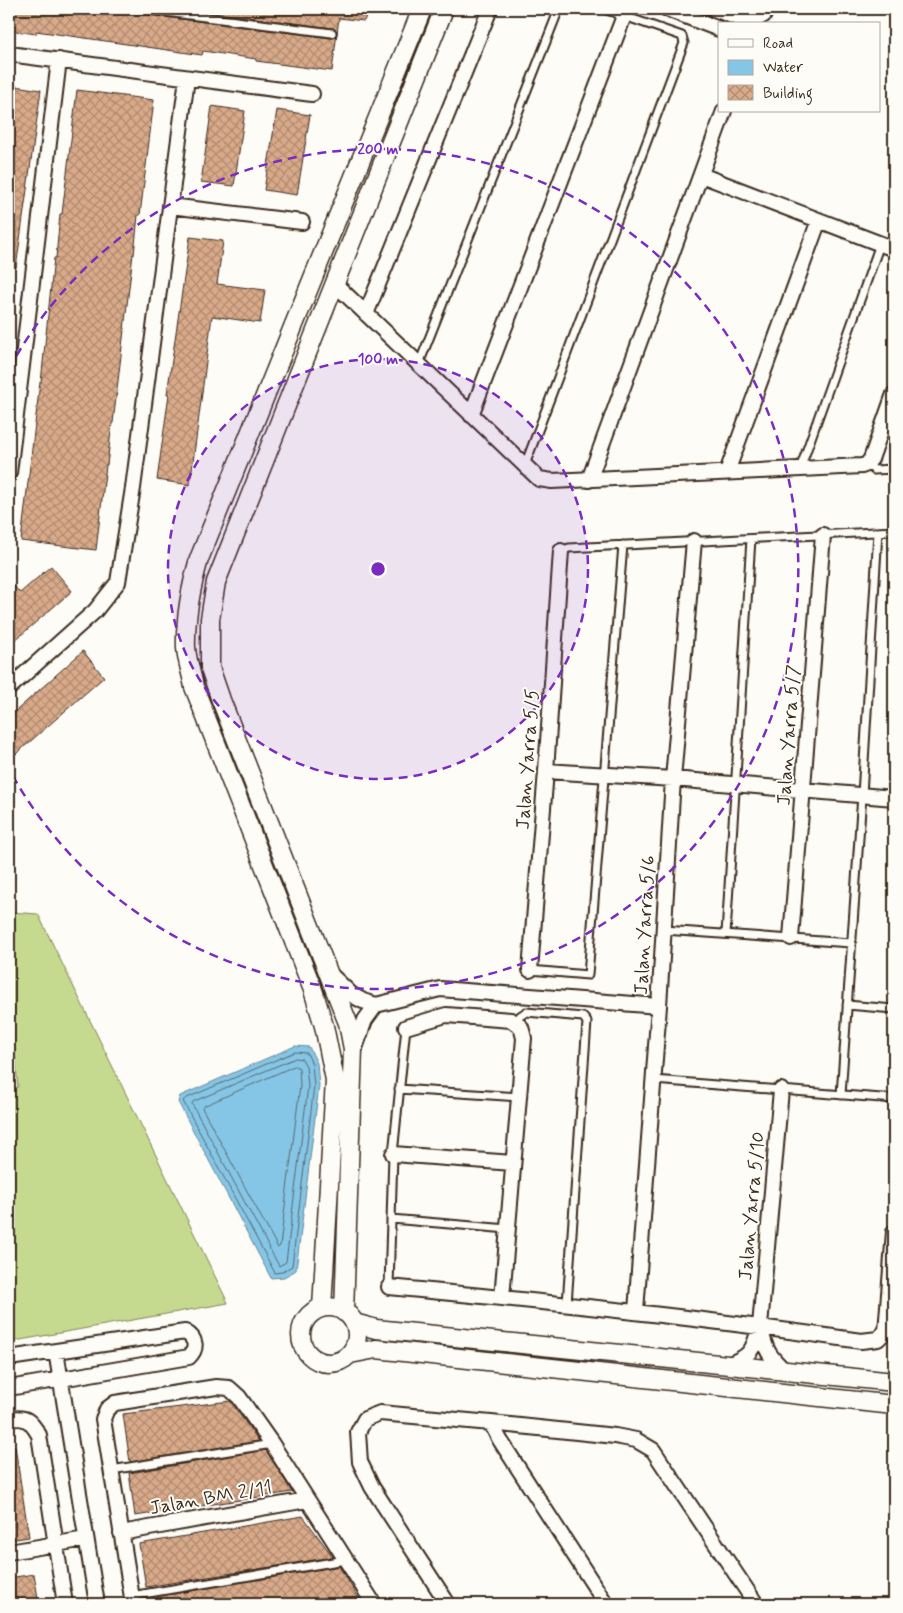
<svg xmlns="http://www.w3.org/2000/svg" width="903" height="1613" viewBox="0 0 903 1613" font-family="Mynerve,sans-serif">
<defs>
<pattern id="building-cross-hatch" width="8" height="8" patternUnits="userSpaceOnUse" patternTransform="scale(1.25)"><rect width="8" height="8" fill="#d9aa8a"/><path d="M0 0l8 8M0 8l8-8" fill="none" stroke="#b18b70"/></pattern>
</defs>
<rect width="100%" height="100%" fill="#fdfcf7"/>
<filter id="ink" filterUnits="userSpaceOnUse"><feTurbulence type="fractalNoise" baseFrequency=".02" numOctaves="2"/><feDisplacementMap in="SourceGraphic" scale="10" xChannelSelector="R" yChannelSelector="G"/><feConvolveMatrix kernelMatrix="1 2 1 2 8 2 1 2 1" color-interpolation-filters="sRGB"/></filter>
<g filter="url(#ink)">
<path fill="#c6da8f" stroke="#808256" d="M9,912L38,914L228,1303L9,1342V1089L18,1087L9,992Z"/>
<path fill="#85c6e6" stroke="#678896" d="M295,1046L309,1047L317,1063L319,1086L296,1270L284,1277L271,1278L178,1102L180,1096Z"/>
<g fill="none" stroke-linecap="round" stroke-linejoin="round">
<path stroke="#59686e" stroke-width="1" d="M295,1052L307,1053L312,1064L314,1086L292,1266L282,1272L275,1273L183,1101L185,1099Z
M296,1058L302,1059L306,1066L308,1086L286,1262L279,1266L192,1104L193,1102Z
M295,1066L299,1068L300,1086L280,1246L278,1248L202,1108L204,1106Z"/>
</g>
<path fill="url(#building-cross-hatch)" stroke="#3b2a1e" d="M9,9H116L137,12L141,14L331,38H334L337,34V31L333,28L221,14V9H369L364,21L339,18L332,71L256,61V59L203,51L202,55L78,37L36,31V34L9,30Z
M9,85L41,90L16,268L9,267Z
M77,90L154,100L140,215H138L134,255L133,254L113,423H112L107,465H106L96,550L21,541L40,382H41L54,258H56L60,214H62Z
M212,106L245,111L234,186L201,182Z
M277,110L310,115L297,195L264,190Z
M190,237L223,241L217,284L265,290L260,323L212,316L190,485L157,480L169,394H167Z
M51,566L72,591L14,641L9,635V580L20,593Z
M83,651L104,677L9,760V717Z
M230,1401L259,1441L130,1462L123,1414Z
M9,1446H15L29,1537L9,1540Z
M266,1450L292,1492L135,1516L129,1473Z
M303,1516L333,1557L146,1587L139,1544Z
M339,1566L362,1604H150L149,1598Z
M34,1574L39,1604H9V1578Z"/>
<g fill="none" stroke-linecap="round" stroke-linejoin="round">
<defs>
<path id="service" d="M142,9L332,33
M419,364L559,9
M867,464L874,470L894,469
M525,465L684,43L682,36L604,9
M800,469L880,244
M561,551L569,548L894,531
M664,930L851,943
M726,934L751,539
M530,970L588,975L623,545
M847,1005L894,1009
M515,1023L520,1016L526,1012L583,1017L587,1022L567,1304
M654,1080L894,1099
M399,1089L519,1097
M841,1095L862,795L878,532
M391,1219L508,1229
M389,1287L393,1154L406,1027
M111,1470L272,1444
M131,1596L345,1560"/>
<path id="minor" d="M667,9L719,29
M714,9L750,23L764,15L766,9
M9,54L312,94
M701,175L894,249
M170,206L302,222
M335,284L539,479L552,481L862,466L867,464L871,459L894,394
M366,314L490,9
M471,415L624,16
M727,472L819,220
M9,473L59,60
M589,480L724,111
M9,688L95,611L118,582L133,488L187,78
M546,771L673,779L894,798
M791,938L823,535
M530,970L546,771L561,551
M331,975L352,995L363,1001L376,1005L440,989L659,1006
M406,1027L446,1015L511,1020L521,1027L524,1038L502,1298
M354,1051L365,1020L376,1005
M393,1154L513,1163
M389,1287C547,1302 704,1318 861,1341L878,1339L886,1331L894,1232
M636,1311L659,1006L673,779L694,541
M761,1329C765,1350 769,1356 785,1371
M56,1351L97,1604
M9,1358L185,1332C196,1338 198,1348 189,1357L9,1388
M727,1365C752,1356 753,1350 760,1326L781,1090
M9,1419C26,1416 30,1420 39,1435L65,1604
M491,1423L615,1436L636,1440L653,1450L756,1604
M121,1533L307,1500
M9,1552L86,1539
M133,1604L103,1419L107,1409L115,1403L216,1387L229,1388L239,1397L272,1444L374,1604
M448,1604L372,1487L360,1462L358,1432L365,1419L380,1413L491,1423L500,1440L606,1604"/>
<path id="tertiary" d="M301 1335a28 28 0 1 1 56 0a28 28 0 1 1-56 0Z
M322,1308L335,1080L324,1026L313,990L194,687C192,675 187,661 186,648C185,618 191,587 199,559L422,9
M344,1312L353,1049L348,1023L221,700L210,668V619L216,582L444,9
M354,1323L376,1329L894,1382
M350,1354L376,1349L894,1405"/>
</defs>
<use href="#service" stroke="#3b2a1e" stroke-width="11"/>
<use href="#minor" stroke="#3b2a1e" stroke-width="18"/>
<use href="#tertiary" stroke="#3b2a1e" stroke-width="21"/>
<use href="#service" stroke="#fdfcf7" stroke-width="7"/>
<use href="#minor" stroke="#fdfcf7" stroke-width="14"/>
<use href="#tertiary" stroke="#fdfcf7" stroke-width="18"/>
</g>
</g>
<circle cx="378" cy="569" r="210" fill="#7b2cbf" fill-opacity=".12"/>
<g fill="none" stroke="#7b2cbf" stroke-width="2.5" stroke-dasharray="9 6">
<circle cx="378" cy="569" r="210"/>
<path d="M9 369A420 420 0 1 1 9 769"/>
</g>
<g text-anchor="middle" dominant-baseline="central" stroke-width="4" stroke-linejoin="round" paint-order="stroke">
<g font-size="19" fill="#3b2a1e" stroke="#fdfcf7">
<text transform="translate(789 735) rotate(-86)">Jalan Yarra 5/7</text>
<text transform="translate(528 759) rotate(-86)">Jalan Yarra 5/5</text>
<text transform="translate(645 925) rotate(-87)">Jalan Yarra 5/6</text>
<text transform="translate(752 1206) rotate(-85)">Jalan Yarra 5/10</text>
<text transform="translate(211 1498) rotate(-10)">Jalan BM 2/11</text>
</g>
</g>
<circle cx="378" cy="569" r="8" fill="#7b2cbf" stroke="#fdfcf7" stroke-width="2.5"/>
<g font-size="15" text-anchor="middle" font-weight="bold" fill="#7b2cbf" stroke="#fdfcf7" stroke-width="4" stroke-linejoin="round" paint-order="stroke">
<text x="378" y="154">200 m</text>
<text x="378" y="364">100 m</text>
</g>
<rect width="903" height="1613" fill="none" stroke="#fdfcf7" stroke-width="30"/>
<rect x="15" y="15" width="873" height="1583" fill="none" stroke="#3b2a1e" stroke-width="2" filter="url(#ink)"/>
<rect x="718" y="22" width="162" height="90" fill="#fdfcf7" stroke="#afa8a0"/>
<rect x="728" y="39" width="25" height="8" fill="#fdfcf7" stroke="#afa8a0"/>
<text x="763" y="48" font-size="15" fill="#3b2a1e">Road</text>
<rect x="728" y="60" width="25" height="15" fill="#85c6e6" stroke="#afa8a0"/>
<text x="763" y="72" font-size="15" fill="#3b2a1e">Water</text>
<rect x="728" y="85" width="25" height="15" fill="url(#building-cross-hatch)" stroke="#afa8a0"/>
<text x="763" y="98" font-size="15" fill="#3b2a1e">Building</text>
</svg>
